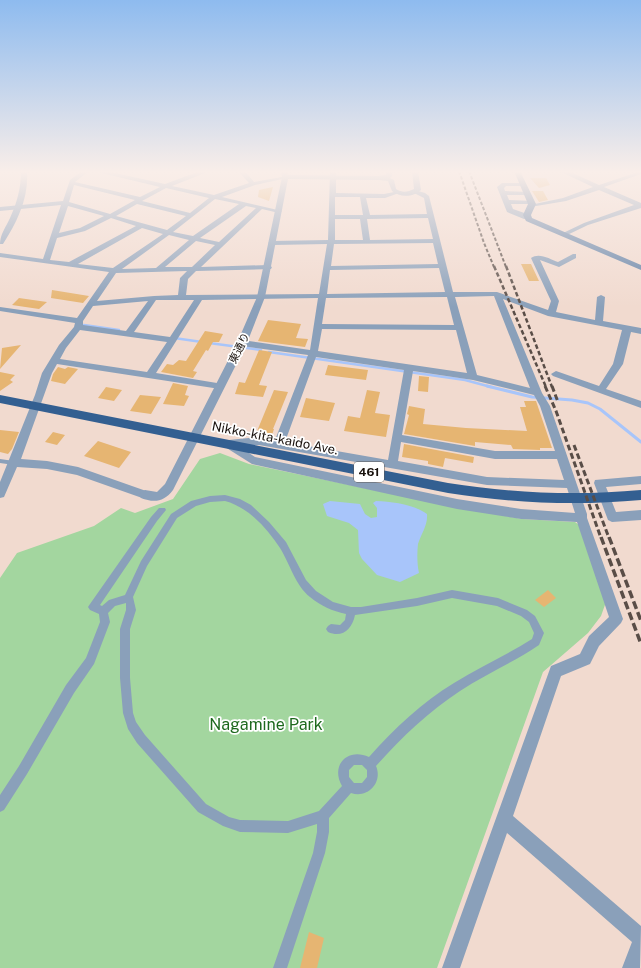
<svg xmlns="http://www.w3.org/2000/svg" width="641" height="968" viewBox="0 0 641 968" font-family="'Public Sans','Noto Sans JP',sans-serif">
<rect width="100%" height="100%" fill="#f1dacf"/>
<path fill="#a3d69f" d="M220,453L249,464L455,507L522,519L575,522L579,525L606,602L601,616L588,633L543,672L437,968H0V578L17,553L94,526L121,508L135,513L173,499L200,459Z"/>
<path fill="#a8c5fa" d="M330,501L360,504L365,514L371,518L377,517V508L373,503L376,501C393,502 413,504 427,514C428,525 421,534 418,544C417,553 417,564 419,573L400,582L377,575L362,559L359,553L358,530L349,523L327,516L323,504Z"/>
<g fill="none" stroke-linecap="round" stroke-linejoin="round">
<path stroke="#a8c5fa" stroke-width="2.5" d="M84,325L119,330
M174,338L202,342
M209,343L261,350
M269,352L465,380L491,387"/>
<path stroke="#a8c5fa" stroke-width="3" d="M487,386L532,397L572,400L588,403L600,409L641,442"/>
</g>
<path fill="#e6b572" d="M530,178H546L550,185L539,188Z
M273,187L269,201L258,197L259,190Z
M532,191H543L548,200L539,202Z
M521,264H531L539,281H529Z
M52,290L89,296L83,303L51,298Z
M19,298L47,302L39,309L12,305Z
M268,320L301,324L296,338L308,339L305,347L258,341Z
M205,331L223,334L219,342H213L208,351L206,350L193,371L197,372L193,378L161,372L167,364L173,365L179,360L186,361Z
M21,345L0,369L2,348Z
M259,350L272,352L259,385L267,386L263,397L235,394L239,382L245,383Z
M328,365L368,370L366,380L325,375Z
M58,367L65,369L68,367L78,369L65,384L51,381L53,374Z
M0,372L15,375L10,380L13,382L0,391Z
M419,376L429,377L428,392L418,391Z
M173,383L188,386L185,395L189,396L184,406L163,404Z
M106,387L122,390L114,401L98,398Z
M274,390L288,392L273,429H274L271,438L255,436Z
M367,390L380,392L375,413L390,415L386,437L344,431L348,416L360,418Z
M140,395L161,397L151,414L130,411Z
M306,398L335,403L329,421L300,417Z
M524,401H536L552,448H540V450L513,449L511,445L475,442V446L404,434L409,415L407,414L409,406L425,409L423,424L466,428L527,431L520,407H526Z
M0,430L19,432L12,449L8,454L0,452Z
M53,432L65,435L57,445L45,442Z
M98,441L131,452L119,468L84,456Z
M404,444L474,457L473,463L445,458L443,467L428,464V461L402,457Z
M548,590L556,598L544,607L535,600Z
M309,932L324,938L317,968H300Z"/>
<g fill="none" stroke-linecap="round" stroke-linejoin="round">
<path fill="#8aa0ba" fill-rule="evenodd" d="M0,459L14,461L17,463L14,465L0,463Z"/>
<path fill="#8aa0ba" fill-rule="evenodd" d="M225,495L240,499L251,505L269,522L286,542L306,580L316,591L333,602L351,607H361L417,598L452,590L498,598L527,610L535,616L544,633L539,645C514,662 486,674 460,691C428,712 401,738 376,766C383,782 368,799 351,793L329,818V832L325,853L287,968H273L313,853L317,832V824L288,833L240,832L223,826L198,812L137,743L128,729L123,713L120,678V629L126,610V603L115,606L108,613L110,622L94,664L74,693L27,774L4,810L0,812V795L19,766L66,685L86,658L100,622L99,614L90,610L88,607L90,604L151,517L159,508H165L166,510L157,521L100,605L102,606L109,600L125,595L141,561L171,514L191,501L210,496ZM225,501C248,507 267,528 280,548C290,564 295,585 310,597C321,606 332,611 346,614L345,620L340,625L331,624L328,626L326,629L328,632C342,638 352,630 355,615L417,606L452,598L497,606L521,616L529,622L534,633L532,639C507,655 480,667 454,683C422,702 394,729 369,757C348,747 330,765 342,786L319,811L288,821L240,820L229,817L206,804L145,735L136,722L133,713L130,678V629L136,610L133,597L147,566L177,518L196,506L210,502ZM354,765H362L367,770V777L362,783H354L349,777V770Z"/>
<path fill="#8aa0ba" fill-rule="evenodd" d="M82,171H89L75,182L140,197L160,187L93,171H106L165,184L200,171H210L172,186L214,195L249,183L238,171H245L254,182L287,176V178L255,185L222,197L282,211L279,213L262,209L201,267L268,265L272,267L271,269L196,271L188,279L186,295L319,294L327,244L272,245L268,243L272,241L328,240L330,171H336V193L384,194L399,191V193L385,198H366L370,215L427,214L424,198L412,192L415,190L425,193L429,196L453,292H497L548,310L551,301L531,258C539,252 550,259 558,262L573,254H576V258L559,267L540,260L559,301L556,312L595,320L597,297L601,295L605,297L603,321L641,328V334L631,332L623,364L606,389L641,401V408L553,376L551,374L556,371L599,386L613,364L622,330L548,316L503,299L542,393L550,406L587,514V518L623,619L621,623L599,646L590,664L561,676L513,816L641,926L640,968H622L632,942L507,833L460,968H442L551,666L580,654L589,636L609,617L577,522L521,519L457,509L252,464L225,447L224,444L225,441L229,440L259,437L275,440L308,355L242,346L238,343L242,340L310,350L318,298L202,300L156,373L223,384L225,386L223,388L220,389L57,364L52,373L21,459L47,461L78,467L149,492L151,495L149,498L145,499L77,475L47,469L17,467L4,497L0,498V482L35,395L42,373L59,345L74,327L75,323L0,311V307L77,318L109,272L0,257V253L43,259L61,205L0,211V207L63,201L70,180ZM74,185L135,200L110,214L69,202ZM166,188L209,198L190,213L142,201ZM335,197H360L363,215H335ZM215,199L239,204L193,236L173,232ZM137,204L186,216L167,230L116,216ZM68,206L104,216L80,228L59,233ZM246,206L256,208L219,242L200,238ZM111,218L136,226L69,262L50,260L57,238L85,231ZM428,218L433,239L370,240L367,219ZM335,219H360L363,240H335ZM142,228L163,234L113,268L78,264ZM169,235L189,240L156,268L122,269ZM196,241L215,245L192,267H165ZM433,243L438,264L331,266L334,244ZM439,268L445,292L327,294L330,270ZM187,271L180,278L178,295L154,296L97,301L116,273ZM494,296L530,388L477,375L455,297ZM447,297L454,325L322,324L326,298ZM156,300H194L170,337L134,332ZM148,301L126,331L83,325V321L93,306ZM322,329L456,330L467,373L318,351ZM80,330L167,342L147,372L60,359L66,348ZM316,357L404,370L388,460L285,442ZM413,371L473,380L534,395L540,406L555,451H495L402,435ZM401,442L495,459H557L564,480L487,477L398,461ZM259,445L487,485L567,488L575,513L521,509L457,499L255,457L240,447Z
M559,171H568L599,185L641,171V174L604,187L641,203V208L588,225L565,236H561V234L584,223L634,205L599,190L566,201L530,207V205L563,198L593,187Z
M641,476V484L606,487L616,512L641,510V520L612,522L608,520L594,483L595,480Z"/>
<path fill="#8aa0ba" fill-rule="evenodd" d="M21,171H27C29,198 17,222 3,244H0C0,234 6,227 10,218C17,203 21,188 21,171Z
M281,171H287L288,175L378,176L386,175L387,171H393L392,176L390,178L394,180L396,189C402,193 408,192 414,189L412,171H418L421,190C414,197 400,198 392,191L388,181L379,180L288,179L265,297L247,343L173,490C164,502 154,503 141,498L139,495L141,492L145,490L157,492L165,484L237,343L257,297L282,177Z
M502,183H525V185L523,186H506L504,188L505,191L529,192L530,193L527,195H507L509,200L533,201L534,202L531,204H511L513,209L530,215V219H524L507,212L497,187Z"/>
<path fill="#6080a6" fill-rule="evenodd" d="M514,171H520L536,204L531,215L532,218L641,265V270L526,221L523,215L528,204Z"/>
<path fill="#335f91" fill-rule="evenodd" d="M0,395L448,483C513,493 576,496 641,490V500C576,506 513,503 448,493L0,403Z"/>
<path stroke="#594d47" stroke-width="2" stroke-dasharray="3.5 2" stroke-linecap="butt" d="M459,171L484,243L494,267
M469,171L506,267"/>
<path stroke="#594d47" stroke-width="2.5" stroke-dasharray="4.5 2.5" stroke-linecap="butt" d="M494,266L546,387
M506,266L552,387"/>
<path stroke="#594d47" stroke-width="3" stroke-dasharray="6 3" stroke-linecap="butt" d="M545,386L556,411L601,538
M552,386L558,402
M574,445L609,538"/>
<path stroke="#594d47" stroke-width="3.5" stroke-dasharray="8 3.5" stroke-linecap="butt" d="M601,537L641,644
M609,537L641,621"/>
</g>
<linearGradient id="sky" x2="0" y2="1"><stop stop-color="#8ebbef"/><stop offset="0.56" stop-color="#f9eee9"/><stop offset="1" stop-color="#f9eee9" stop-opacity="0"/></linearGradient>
<rect width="641" height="307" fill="url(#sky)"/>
<g text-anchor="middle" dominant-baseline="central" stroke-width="3.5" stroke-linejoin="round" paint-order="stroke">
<g font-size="11" fill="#18110d" stroke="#fff">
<text transform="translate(239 348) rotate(-64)">東通り</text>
</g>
<rect fill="#fff" stroke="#5d5856" stroke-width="1" x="354" y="462" width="30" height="20" rx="3"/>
<g font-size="12" font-weight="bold" fill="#18110d">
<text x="369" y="472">461</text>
</g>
<g font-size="13" fill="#18110d" stroke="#fff">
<text transform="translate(275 438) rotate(11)">Nikko-kita-kaido Ave.</text>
</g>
<g font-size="16" fill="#1d691d" stroke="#fff">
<text x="266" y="724">Nagamine Park</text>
</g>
</g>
</svg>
